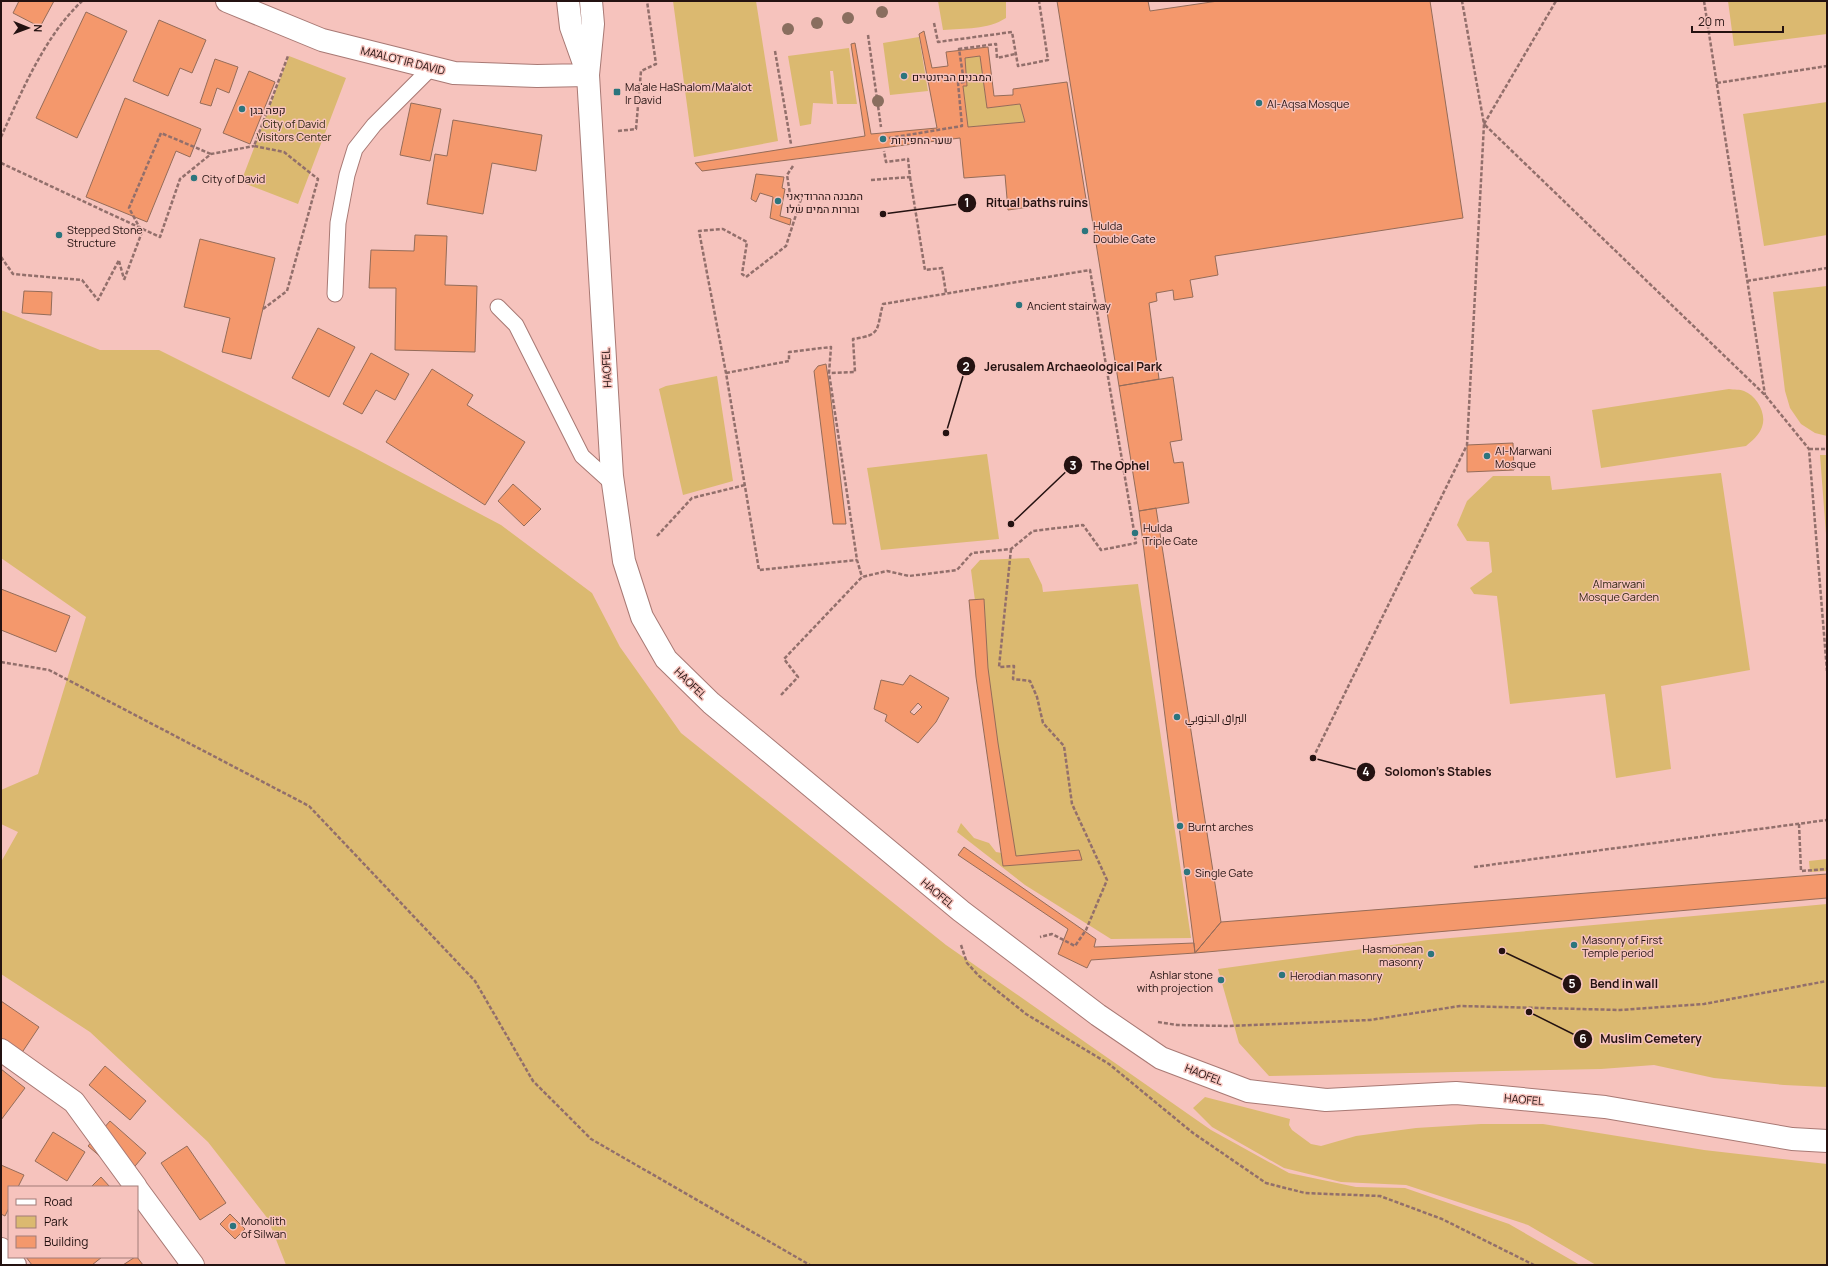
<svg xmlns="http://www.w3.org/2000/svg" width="1828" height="1266" viewBox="0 0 1828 1266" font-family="Manrope,Cairo,Heebo,sans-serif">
<rect width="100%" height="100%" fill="#f6c3bd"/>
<path fill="#dbb970" d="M673,1H756L778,141L694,157Z
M938,1H1006V18C987,30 965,28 943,30Z
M1728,1H1827V34L1734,46Z
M919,37L928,91L890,95L883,43Z
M849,48L857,104H837L833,71H830L833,104L813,103L811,124L800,126L788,56Z
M289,56L346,78L298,204L241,182Z
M980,56L987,108L1020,104L1025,122L968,127L963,86L967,85L965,58Z
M1827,102V235L1764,246L1743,114Z
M1827,286V436L1815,433L1801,424L1790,408L1785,391L1773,292Z
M1,310L100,350H159L359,450L501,525L592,593L620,647L681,733L946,945L1211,1130L1289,1173L1356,1187L1405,1188L1509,1224L1580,1265H286L268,1219L208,1142L90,1032L1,974V862L18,832L1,824V790L38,774L86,617L1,558Z
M717,376L733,481L683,495L659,389L666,386Z
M1729,389C1734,390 1740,389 1744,391C1757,396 1767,414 1762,427C1759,435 1752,441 1746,446L1601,468L1592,410Z
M987,454L999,539L881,550L867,468Z
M1820,455H1827V534H1826Z
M1721,473L1750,670L1661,686L1671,769L1616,778L1605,694L1510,704L1497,596L1474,594L1470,588L1492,572L1489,542L1467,541L1457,525L1467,501L1493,476H1550L1552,490Z
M1029,558L1042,585L1043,592L1138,584L1191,938L1111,939L1025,885L957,832L961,823L974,838L989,843L996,852L1008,854L971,570L980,560Z
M1827,859V871L1810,872L1809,861Z
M1827,904V1087L1784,1085L1714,1078L1654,1065L1601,1069L1269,1076L1239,1043L1218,969L1428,940Z
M1205,1097L1290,1119L1289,1125L1292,1130L1311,1144L1321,1146L1356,1136L1416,1128L1481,1124H1543L1704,1150L1827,1164V1265H1596L1528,1225L1406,1185L1341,1182L1284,1168L1212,1127L1193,1108Z"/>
<path fill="#f4986c" stroke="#956c59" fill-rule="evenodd" d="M19,1H54L40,27L13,13Z
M1057,1H1148L1150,11L1218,1H1430L1463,218L1215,256L1218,275L1190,280L1193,297L1174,300L1173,290L1156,293L1157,301L1149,303L1159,379L1119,386Z
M86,12L127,31L77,138L36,118Z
M159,20L206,40L192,73L180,68L168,96L133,81Z
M924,31L932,68L948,66L946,52L988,47L994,96L1013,95V89L1067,82L1086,199L1008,210L1005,175L964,178L960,138L702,171L695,163L865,136L851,44L855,43L871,134L937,128L919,34ZM980,56L987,108L1020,104L1025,122L968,127L963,86H967L965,58Z
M215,59L238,67L229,93L217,88L211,106L200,103Z
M249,71L275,82L250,144L223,133Z
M125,98L201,129L190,157L176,151L147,222L86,197Z
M411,103L441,109L430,161L400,155Z
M453,120L542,135L536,171L492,163L483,214L427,204L435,154L447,156Z
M756,174L784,177L782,188L785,189L780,216L791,219L790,225L770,218L773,197L760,193L756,202L751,199Z
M415,235L447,236L445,285L477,286L475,352L395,350L396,288H369L371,250L414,251Z
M200,239L275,258L251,359L222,352L230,318L184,307Z
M24,291L52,292L51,315L22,313Z
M318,328L355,347L329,397L292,378Z
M371,353L409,374L395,400L376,390L362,414L343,404Z
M826,364L829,383L846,524H833L814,371L818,366Z
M432,369L473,395L467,405L525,442L485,505L386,442Z
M1173,377L1182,440L1170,442L1174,463L1183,462L1189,503L1139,511L1119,386Z
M1513,443L1514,470L1467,472V445Z
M513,484L541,509L524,526L498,501Z
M1156,508L1221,922L1195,953L1139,511Z
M1,589L70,616L56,652L1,630Z
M984,599L988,668L998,743L1016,856L1079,850L1082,860L1003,866L976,677L969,600Z
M910,675L949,698L936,722L918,743L885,721L887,715L874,709L881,680L903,685ZM918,703L922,707L914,715L910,712Z
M964,847L1096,939L1094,947L1194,943L1195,953L1091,960L1087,968L1058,954L1068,929L958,855Z
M1827,874V898L1195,953L1221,922Z
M1,1001L39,1027L19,1057L1,1045Z
M105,1066L146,1101L130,1120L89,1085Z
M1,1069L25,1088L1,1120Z
M110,1121L146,1153L125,1178L88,1146Z
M53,1132L85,1152L67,1181L35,1161Z
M187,1146L226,1203L200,1220L161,1163Z
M1,1165L24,1175L18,1187H9V1208L5,1216L1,1214Z
M101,1177L110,1187H91Z
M230,1214L245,1229L235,1239L220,1224Z
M26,1257H102L92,1265H32Z
M137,1257L143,1265H123L135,1257Z"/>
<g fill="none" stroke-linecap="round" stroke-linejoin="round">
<defs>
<path id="service" d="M335,294L338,223L347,175L355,149L374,125L431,68
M498,307L516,325L582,456L613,484"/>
<path id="minor" d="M1,1050L74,1102L136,1187
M137,1189L193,1265
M1,1249L15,1265"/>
<path id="tertiary" d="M227,1L322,40L454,73L537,76L588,75
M568,1L571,27L586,69
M591,1L593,24L588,75L612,476L624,561L642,617L666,659L711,703L961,911L1098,1015L1161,1058L1248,1091L1326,1100L1456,1093L1501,1097L1605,1107L1792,1139L1827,1141"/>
</defs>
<use href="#service" stroke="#a87974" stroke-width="17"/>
<use href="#minor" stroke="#a87974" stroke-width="24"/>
<use href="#tertiary" stroke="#a87974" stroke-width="24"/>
<path stroke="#926f6b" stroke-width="2.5" stroke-dasharray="4 2" stroke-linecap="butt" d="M1704,1L1765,395
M934,23L938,42L1012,32L1018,66L1048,60L1039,1
M868,35L881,127
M775,51L791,144
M1717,83L1827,66
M1484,124L1556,1
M1485,125L1765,395L1809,449L1827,671
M618,131L636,129L641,71L656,64L647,1
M1,137C22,91 44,37 82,1
M883,139L962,126L958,83L964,82L959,49L996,44L997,58L1015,54
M1,163L160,237L180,179L211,154L254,146
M793,166L787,175L790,194L801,199L786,246L746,277L742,274L747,242L723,229L699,231L726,373L759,570L857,560
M910,177L925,270L942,268L946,293
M871,180L910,177L908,159L886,162L884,151
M1,257L13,274L82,280L98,300L119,260
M119,261L124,279
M124,280L142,232L129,208L161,133L211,154
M1747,281L1827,268
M263,309L287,291L318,179L284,152L254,146L288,56
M726,373L789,361V352L831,347L829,373L857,560L862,577
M1809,449H1827
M657,536L692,498L745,485
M1011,549L999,667L1014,666L1013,679L1030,681L1037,697L1043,723L1064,746L1072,804L1107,880L1086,930L1075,946L1052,934L1040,937
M1,662L49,670L309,806L475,981L533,1081L591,1139L810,1265
M781,695L798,677L784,659L862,577L887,571L909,576L957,570L972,553L1011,549L1033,531L1083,525L1101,550L1136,543L1090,270L883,304C876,330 882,335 853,339L855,372L829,373
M1313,758L1467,445L1484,124L1462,1
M1799,824L1801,871L1827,869
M1474,867L1827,820
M961,945L967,963L979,976L1026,1014L1109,1064L1193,1133L1266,1183L1305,1193L1380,1196L1442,1219L1534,1265
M1158,1022L1177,1025L1229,1026L1370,1020L1460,1006L1620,1010L1704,1004L1827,981"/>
<use href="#service" stroke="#fff" stroke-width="15"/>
<use href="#minor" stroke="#fff" stroke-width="22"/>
<use href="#tertiary" stroke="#fff" stroke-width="22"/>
</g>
<g fill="#8a6e5f">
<circle cx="882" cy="12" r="6"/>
<circle cx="848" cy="18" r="6"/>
<circle cx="817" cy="23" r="6"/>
<circle cx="788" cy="29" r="6"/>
<circle cx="878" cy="101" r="6"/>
</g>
<g fill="#2c757d" stroke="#f6c3bd" stroke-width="1.5">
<circle cx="904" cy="76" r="4"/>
<rect x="613" y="88" width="8" height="8" rx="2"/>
<circle cx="1259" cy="103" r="4"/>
<circle cx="242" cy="109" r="4"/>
<circle cx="883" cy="139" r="4"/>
<circle cx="194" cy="178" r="4"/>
<circle cx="778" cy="201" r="4"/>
<circle cx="1085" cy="231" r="4"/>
<circle cx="59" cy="235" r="4"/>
<circle cx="1019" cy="305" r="4"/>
<circle cx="1487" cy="456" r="4"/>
<circle cx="1135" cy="533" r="4"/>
<circle cx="1177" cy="717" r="4"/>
<circle cx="1180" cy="826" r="4"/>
<circle cx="1187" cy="872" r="4"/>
<circle cx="1574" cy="945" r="4"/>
<circle cx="1431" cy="954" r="4"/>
<circle cx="1282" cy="975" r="4"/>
<circle cx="1221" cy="980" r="4"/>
<circle cx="233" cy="1226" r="4"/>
</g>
<g text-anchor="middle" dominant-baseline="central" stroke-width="3" stroke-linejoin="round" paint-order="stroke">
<g font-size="11" fill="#241211" stroke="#f6c3bd">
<text transform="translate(403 60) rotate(14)">MA'ALOT IR DAVID</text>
<text transform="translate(606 368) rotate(-93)">HAOFEL</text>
<text transform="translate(691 683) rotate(44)">HAOFEL</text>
<text transform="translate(938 893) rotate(40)">HAOFEL</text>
<text transform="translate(1204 1074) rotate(21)">HAOFEL</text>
<text transform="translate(1524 1099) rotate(5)">HAOFEL</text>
</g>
<g font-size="11" fill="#241211" stroke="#f6c3bd" text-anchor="start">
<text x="912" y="76">המבנים הביזנטיים</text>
<text x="625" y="86">Ma'ale HaShalom/Ma'alot<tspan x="625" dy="13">Ir David</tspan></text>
<text x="1267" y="103">Al-Aqsa Mosque</text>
<text x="250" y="109">קפה בגן</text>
<text x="891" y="139">שער החפירות</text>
<text x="202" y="178">City of David</text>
<text x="786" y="195">המבנה ההרודיאני<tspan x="786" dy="13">ובורות המים שלו</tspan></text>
<text x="1093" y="225">Hulda<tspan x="1093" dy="13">Double Gate</tspan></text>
<text x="67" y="229">Stepped Stone<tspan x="67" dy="13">Structure</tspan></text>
<text x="1027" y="305">Ancient stairway</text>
<text x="1495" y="450">Al-Marwani<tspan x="1495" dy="13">Mosque</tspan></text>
<text x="1143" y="527">Hulda<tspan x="1143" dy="13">Triple Gate</tspan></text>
<text x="1185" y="717">البراق الجنوبي</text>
<text x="1188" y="826">Burnt arches</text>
<text x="1195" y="872">Single Gate</text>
<text x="1582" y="939">Masonry of First<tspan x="1582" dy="13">Temple period</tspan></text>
<text x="1423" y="948" text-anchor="end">Hasmonean<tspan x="1423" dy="13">masonry</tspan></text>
<text x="1213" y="974" text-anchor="end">Ashlar stone<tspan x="1213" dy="13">with projection</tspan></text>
<text x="1290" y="975">Herodian masonry</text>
<text x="241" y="1220">Monolith<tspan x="241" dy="13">of Silwan</tspan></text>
</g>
<g font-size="11" fill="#322812" stroke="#f6c3bd">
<text x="294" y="123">City of David<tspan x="294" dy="13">Visitors Center</tspan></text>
<text x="1619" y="583">Almarwani<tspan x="1619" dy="13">Mosque Garden</tspan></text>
</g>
</g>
<path fill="none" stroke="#241211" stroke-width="1.5" d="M883 214L967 203M946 433L966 366M1011 524L1073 465M1313 758L1366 772M1502 951L1572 984M1529 1012L1583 1039"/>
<g fill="#241211" stroke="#f6c3bd" stroke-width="1.5">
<circle cx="883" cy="214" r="4"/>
<circle cx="946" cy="433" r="4"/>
<circle cx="1011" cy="524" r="4"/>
<circle cx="1313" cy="758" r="4"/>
<circle cx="1502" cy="951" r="4"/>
<circle cx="1529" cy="1012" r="4"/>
<circle cx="967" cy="203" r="10"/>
<circle cx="966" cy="366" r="10"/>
<circle cx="1073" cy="465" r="10"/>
<circle cx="1366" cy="772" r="10"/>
<circle cx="1572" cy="984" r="10"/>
<circle cx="1583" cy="1039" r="10"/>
</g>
<g font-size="12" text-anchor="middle" font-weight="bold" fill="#fff">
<text x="967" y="207">1</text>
<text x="966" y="371">2</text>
<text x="1073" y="470">3</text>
<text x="1366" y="776">4</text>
<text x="1572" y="988">5</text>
<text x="1583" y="1043">6</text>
</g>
<g font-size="12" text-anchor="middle" font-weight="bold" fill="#241211" stroke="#f6c3bd" stroke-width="3" stroke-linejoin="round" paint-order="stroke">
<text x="1037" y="207">Ritual baths ruins</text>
<text x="1073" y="371">Jerusalem Archaeological Park</text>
<text x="1120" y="470">The Ophel</text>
<text x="1438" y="776">Solomon's Stables</text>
<text x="1624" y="988">Bend in wall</text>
<text x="1651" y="1043">Muslim Cemetery</text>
</g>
<rect width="1828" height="1266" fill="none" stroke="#241211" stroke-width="4"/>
<rect x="8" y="1186" width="130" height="72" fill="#f6c3bd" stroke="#a27c78"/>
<rect x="16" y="1199" width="20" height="6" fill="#ffffff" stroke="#a27c78"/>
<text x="44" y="1206" font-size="12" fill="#241211">Road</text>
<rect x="16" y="1216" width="20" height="12" fill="#dbb970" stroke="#a27c78"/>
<text x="44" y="1226" font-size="12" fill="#241211">Park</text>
<rect x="16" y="1236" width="20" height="12" fill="#f4986c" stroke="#a27c78"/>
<text x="44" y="1246" font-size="12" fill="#241211">Building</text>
<g transform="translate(28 28) rotate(91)" stroke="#f6c3bd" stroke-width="3" paint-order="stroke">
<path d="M0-3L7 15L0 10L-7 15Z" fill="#241211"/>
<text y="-6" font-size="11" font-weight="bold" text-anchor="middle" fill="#241211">N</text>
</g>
<path d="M1692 26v6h91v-6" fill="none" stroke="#241211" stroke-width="2"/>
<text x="1698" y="26" font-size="12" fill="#241211" stroke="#f6c3bd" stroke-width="3" paint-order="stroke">20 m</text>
</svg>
